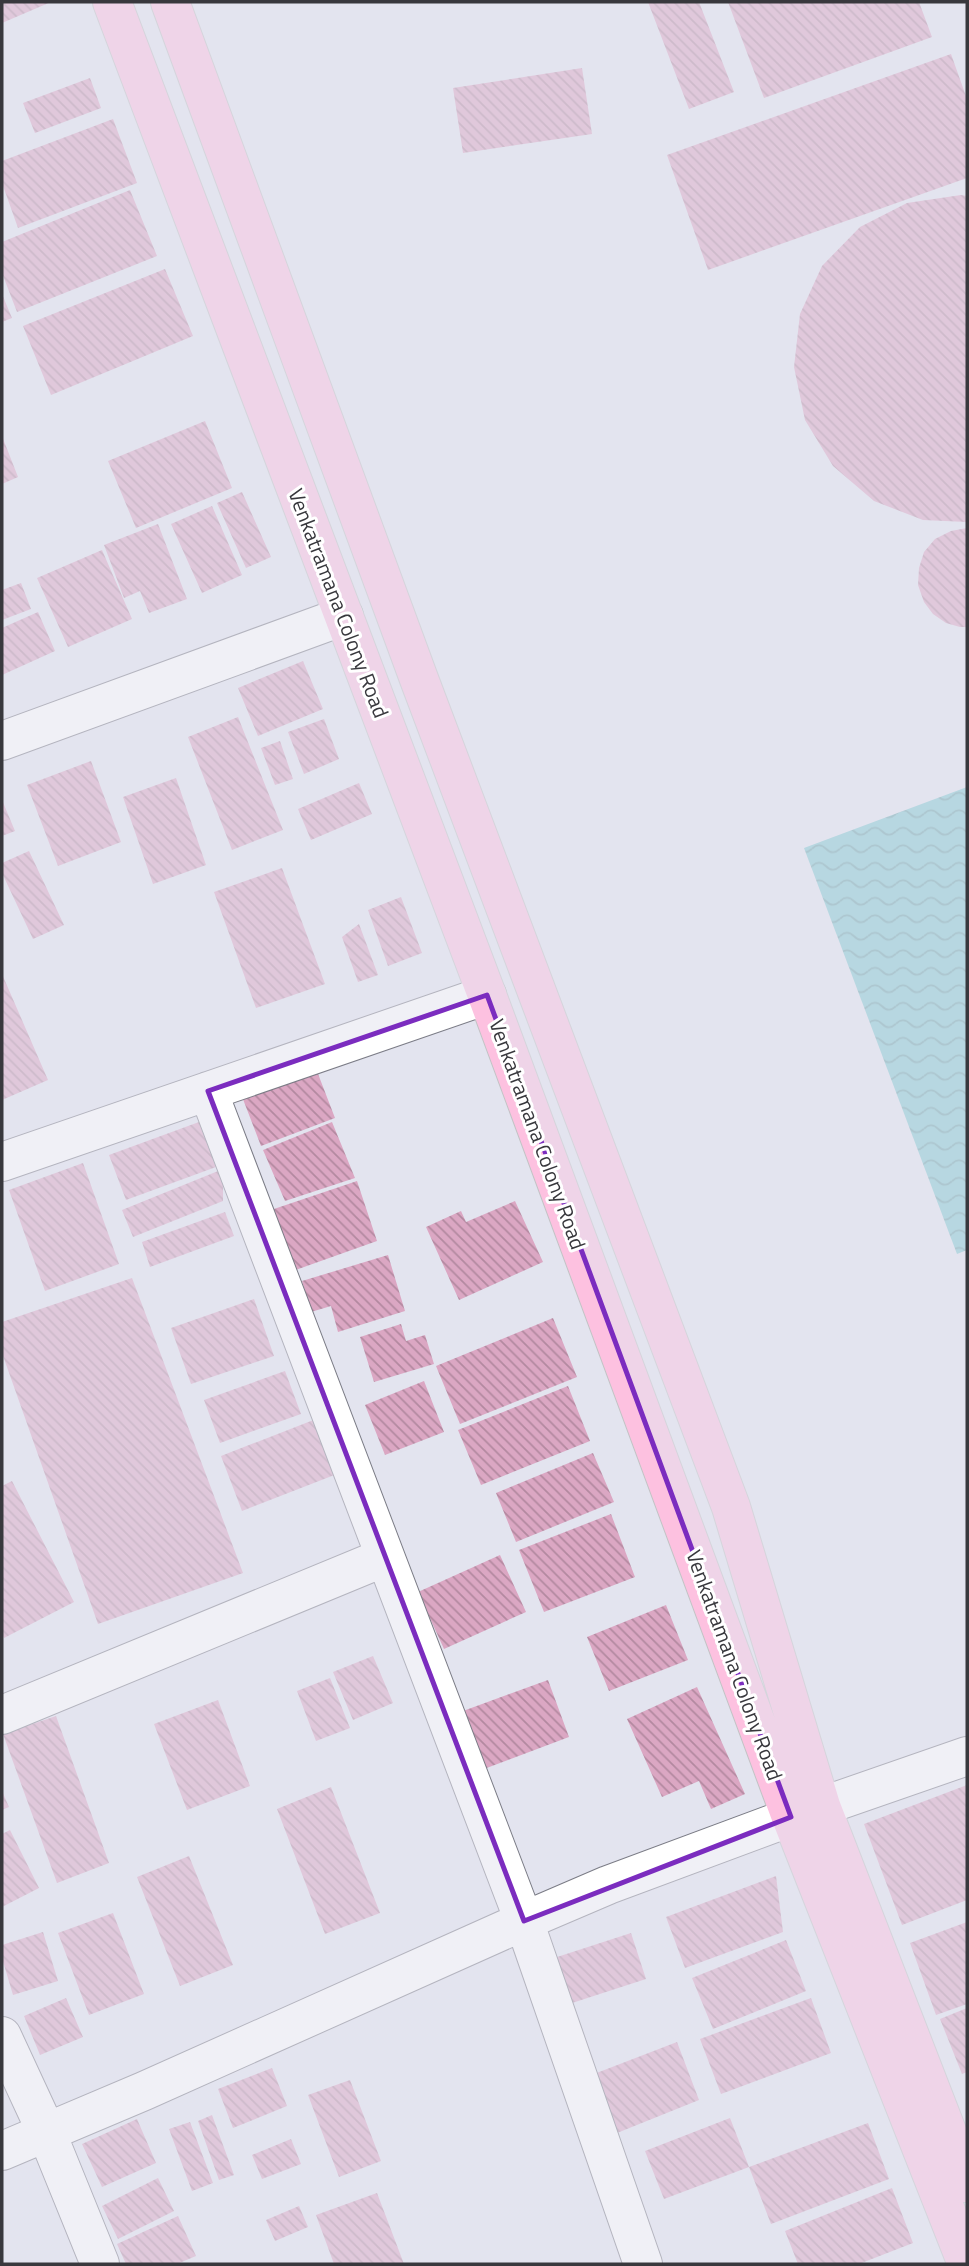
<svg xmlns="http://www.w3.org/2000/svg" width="969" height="2266" viewBox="0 0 969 2266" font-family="'Titillium Web',sans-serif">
<defs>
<pattern id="water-waves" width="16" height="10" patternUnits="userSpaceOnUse" patternTransform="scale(1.75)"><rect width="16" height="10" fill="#81c8d0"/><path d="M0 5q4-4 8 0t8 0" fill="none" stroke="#6ba3aa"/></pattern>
<pattern id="building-back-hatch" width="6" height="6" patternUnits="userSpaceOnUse" patternTransform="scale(1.75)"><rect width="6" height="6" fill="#dba7c3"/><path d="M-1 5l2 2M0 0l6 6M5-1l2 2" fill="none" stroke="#b389a0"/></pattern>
</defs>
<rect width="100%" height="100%" fill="#e3e4ef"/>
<path fill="url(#water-waves)" d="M967,787V1250L957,1254L804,848Z"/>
<path fill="url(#building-back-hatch)" d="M2,2H51L2,23Z
M648,2H699L734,92L689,109Z
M728,2H919L932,37L764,98Z
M951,54L967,99V178L708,270L667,155Z
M582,68L592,134L463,153L453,88Z
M90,78L101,108L35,133L23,103Z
M113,119L137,183L18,228L2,183V161Z
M130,190L157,256L17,312L2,273V242Z
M961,195L967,196V522L923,520L874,501L833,466L805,420L794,367L800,314L822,266L860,227L907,203Z
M165,269L193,336L51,395L23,326Z
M2,294L12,318L2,322Z
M205,421L232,488L136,528L108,461Z
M2,436L18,477L2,484Z
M242,492L271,557L246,568L217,503Z
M212,506L242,575L202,593L171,524Z
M158,524L187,599L149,613L140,591L124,598L104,545Z
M967,528V627H960L946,623L933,614L924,602L918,585L919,568L924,552L935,539L951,531Z
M102,550L132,619L68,647L37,578Z
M21,583L31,609L2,620V590Z
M38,612L55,651L2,675V628Z
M303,661L323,709L258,736L238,688Z
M238,717L283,830L232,850L188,737Z
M324,719L339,759L304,774L288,732Z
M280,741L293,779L275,785L261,748Z
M91,761L121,842L58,866L27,785Z
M176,778L206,865L153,884L123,797Z
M359,783L372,814L311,840L298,809Z
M2,800L15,831L2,836Z
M29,851L64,925L33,939L2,873V863Z
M282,868L325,984L256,1008L214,892Z
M401,897L422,953L388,966L368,910Z
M359,924L378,975L358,982L342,937Z
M2,974L48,1080L2,1100Z
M315,1066L335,1118L261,1146L241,1094Z
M199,1122L216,1167L126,1200L109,1155Z
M332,1122L355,1178L285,1201L263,1150Z
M83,1163L119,1264L45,1291L9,1190Z
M223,1169V1201L133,1237L122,1210Z
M357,1181L377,1241L290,1272L268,1211Z
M515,1201L543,1262L459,1300L426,1227L461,1211L466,1222Z
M225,1212L234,1236L150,1267L142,1242Z
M388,1255L405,1311L338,1332L331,1306L311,1312L302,1281Z
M132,1278L243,1573L98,1624L2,1353V1322Z
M254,1299L274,1356L191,1384L171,1328Z
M553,1318L577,1377L460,1424L436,1366Z
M401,1324L406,1341L425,1335L434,1364L374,1382L360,1337Z
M285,1371L301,1414L220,1443L204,1400Z
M424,1381L444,1432L385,1455L365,1405Z
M568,1386L590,1441L481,1485L458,1430Z
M316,1419L337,1474L242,1511L221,1456Z
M593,1453L614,1502L516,1542L496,1493Z
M12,1481L74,1602L4,1638L2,1633V1486Z
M611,1514L635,1577L544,1612L519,1550Z
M500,1555L526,1612L444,1649L418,1592Z
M666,1605L688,1660L609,1691L587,1637Z
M373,1656L393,1703L353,1720L333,1672Z
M330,1678L350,1728L316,1741L297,1691Z
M548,1680L569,1737L484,1769L463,1711Z
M697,1687L745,1794L711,1809L699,1781L662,1797L627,1719Z
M218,1700L250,1786L187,1810L154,1724Z
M56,1716L109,1863L57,1883L3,1734Z
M967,1785V1900L902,1925L864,1824Z
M331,1787L380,1913L325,1934L277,1809Z
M2,1791L9,1807L2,1810Z
M10,1830L39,1888L2,1907V1834Z
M189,1856L233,1965L180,1986L137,1877Z
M776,1876L783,1932L685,1968L666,1917Z
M113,1913L144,1994L89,2015L58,1933Z
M967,1922V2004L936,2015L910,1943Z
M43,1932L58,1981L13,1995L2,1958V1945Z
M631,1933L646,1979L569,2004L554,1958Z
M786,1940L806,1991L713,2029L692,1978Z
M66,1998L83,2037L40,2055L24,2016Z
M811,1998L831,2053L721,2094L700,2039Z
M967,2008V2072L962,2074L940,2019Z
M677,2042L699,2100L617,2133L594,2074Z
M272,2068L287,2106L233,2128L218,2089Z
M350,2080L381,2161L339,2177L308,2095Z
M212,2115L234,2175L219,2180L198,2121Z
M730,2118L749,2167L664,2199L645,2151Z
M137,2119L156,2163L102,2187L82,2144Z
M190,2122L213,2183L192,2191L169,2129Z
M868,2123L889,2179L771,2224L749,2167Z
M291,2139L301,2164L262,2179L252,2155Z
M158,2178L174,2211L118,2239L102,2206Z
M892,2188L913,2243L859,2264H798L785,2231Z
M377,2193L404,2264H334L316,2215Z
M299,2206L308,2227L275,2241L266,2220Z
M178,2216L196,2256L177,2264H126L117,2244Z"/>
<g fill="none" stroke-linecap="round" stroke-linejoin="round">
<defs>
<path id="minor" d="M2,741L344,616
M208,1091L524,1921L643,2264
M2,1162L487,995
M2,1715L385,1557
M2,2036L46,2131L100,2264
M2,2151L144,2091L524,1921L608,1885L791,1817L967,1756"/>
<path id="major" d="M112,2L487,995L791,1817L967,2264
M170,2L419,679L731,1507L821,1806L967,2183"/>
</defs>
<use href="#minor" stroke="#7b7c86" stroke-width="40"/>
<use href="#major" stroke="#c3c3c5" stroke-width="40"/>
<use href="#minor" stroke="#fff" stroke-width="38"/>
<use href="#major" stroke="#fdc1e0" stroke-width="38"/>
</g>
<path d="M0 0H969V2266H0ZM487,995L791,1817L524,1921L208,1091Z" fill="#e3e4ef" fill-opacity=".55" fill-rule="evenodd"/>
<path fill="none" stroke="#7b2cbf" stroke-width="5" stroke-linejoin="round" d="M487,995L791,1817L524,1921L208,1091Z"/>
<g text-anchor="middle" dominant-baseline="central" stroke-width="6" stroke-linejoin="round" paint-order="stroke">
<g font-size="21" fill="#38383d" stroke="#fff">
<text transform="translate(339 603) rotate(69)">Venkatramana Colony Road</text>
<text transform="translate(538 1134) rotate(70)">Venkatramana Colony Road</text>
<text transform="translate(735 1665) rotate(70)">Venkatramana Colony Road</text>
</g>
</g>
<rect width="969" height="2266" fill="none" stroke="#38383d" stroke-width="7"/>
</svg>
